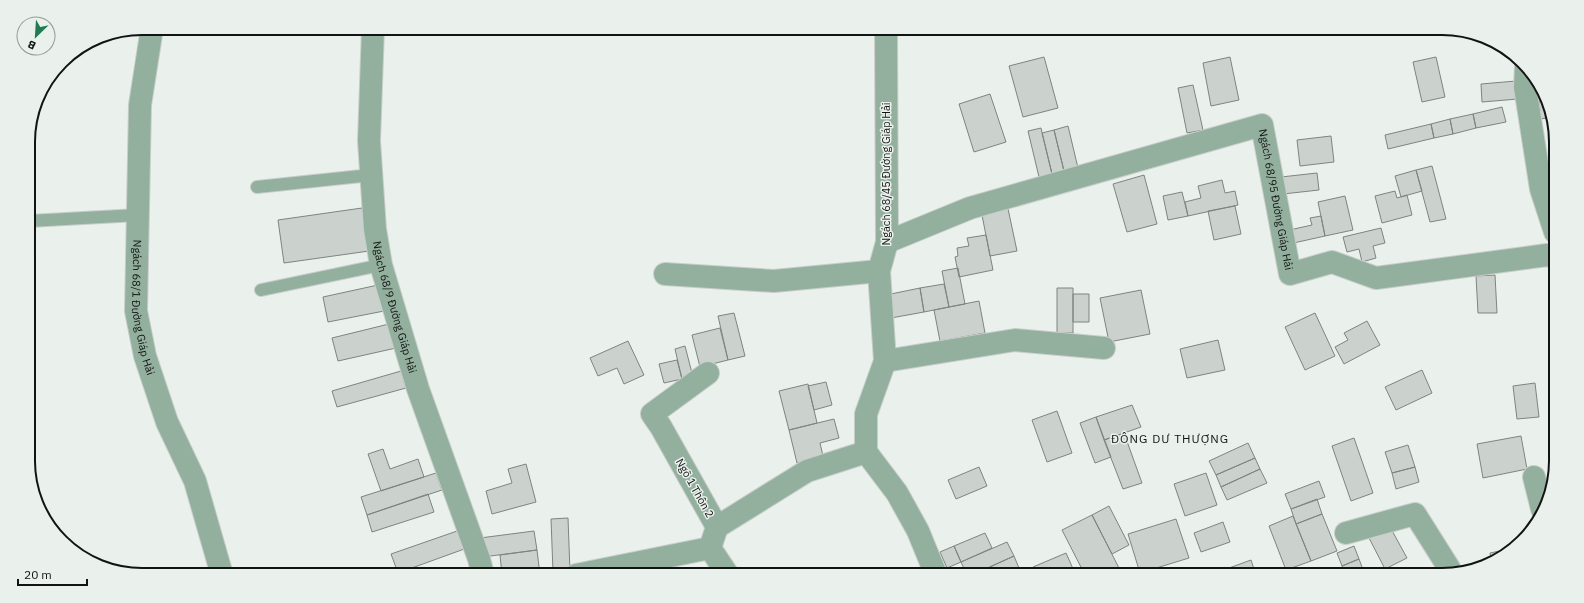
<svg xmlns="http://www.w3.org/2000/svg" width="1584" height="603" viewBox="0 0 1584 603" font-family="'IBM Plex Sans',sans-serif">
<rect width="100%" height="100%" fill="#eaf1ed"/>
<path fill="#cbd2cd" stroke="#7e8480" d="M1044,57L1058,108L1023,117L1009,66Z
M1230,57L1239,100L1211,106L1203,63Z
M1436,57L1445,97L1422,102L1413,62Z
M1516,81L1518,99L1482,102L1481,84Z
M1193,85L1203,130L1187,133L1178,88Z
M990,94L1006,142L974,152L959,104Z
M1539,101H1543L1551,117L1541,119Z
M1502,107L1506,122L1476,128L1473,114Z
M1473,114L1476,128L1453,134L1450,119Z
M1450,119L1453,134L1434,138L1431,124Z
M1431,124L1434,138L1388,149L1385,135Z
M1068,126L1078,168L1064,171L1054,130Z
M1041,128L1052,174L1039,177L1028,131Z
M1054,130L1064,171L1052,174L1042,133Z
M1331,136L1334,162L1300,166L1297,140Z
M1555,149V167H1554L1550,150Z
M1432,166L1446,219L1430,222L1416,170Z
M1416,170L1422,191L1401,197L1395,176Z
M1317,173L1319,190L1283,194L1281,177Z
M1144,175L1157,224L1127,232L1113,184Z
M1222,180L1225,193L1235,191L1238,205L1188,216L1185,202L1201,198L1198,186Z
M1395,191L1397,198L1407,195L1412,215L1382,223L1375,196Z
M1182,192L1188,216L1168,220L1163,196Z
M1345,196L1353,230L1325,236L1318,202Z
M1007,204L1017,251L990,256L981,210Z
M1235,206L1241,234L1214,240L1208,211Z
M362,208L369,251L284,263L278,220Z
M1321,216L1325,236L1289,244L1285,231L1312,225L1310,218Z
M1381,228L1385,243L1373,246L1376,258L1362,262L1359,249L1347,252L1343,237Z
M986,235L993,270L959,277L955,257L958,256L957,248L969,246L967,238Z
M958,268L965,304L949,307L942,271Z
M1495,275L1497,313H1478L1476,276Z
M944,284L949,307L924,312L920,288Z
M378,285L384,311L328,322L323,297Z
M920,288L924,312L891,318L886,295Z
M1057,288H1073V333H1057Z
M1141,290L1150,334L1109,342L1100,298Z
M1073,294H1089V322H1073Z
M979,301L985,333L940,341L934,310Z
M734,313L745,356L728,360L718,316Z
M1315,313L1335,356L1305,370L1285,327Z
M1367,321L1380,345L1344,364L1335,347L1348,340L1344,333Z
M389,324L396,348L338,361L332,338Z
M720,328L728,360L700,367L692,335Z
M1218,340L1225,370L1187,378L1180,349Z
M628,341L644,375L624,384L617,368L598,376L590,358Z
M685,346L693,377L682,379L675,349Z
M677,360L682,379L664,383L659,364Z
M1422,370L1432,393L1396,410L1385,387Z
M401,371L406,388L337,407L332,391Z
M826,382L832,405L814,410L808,386Z
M1535,383L1539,417L1517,419L1513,386Z
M808,384L817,423L789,430L779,391Z
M1132,405L1141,427L1104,440L1096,417Z
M1057,411L1072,453L1047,462L1032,420Z
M1096,417L1111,457L1095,463L1080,423Z
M834,419L839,438L820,443L823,456L797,463L789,430Z
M1124,433L1142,483L1123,489L1104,440Z
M1521,436L1527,469L1483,478L1477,444Z
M1354,438L1373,493L1351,501L1332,446Z
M1248,443L1255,458L1216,475L1209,461Z
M1408,445L1415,467L1392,473L1385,452Z
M383,449L390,469L418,459L424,477L381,491L368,454Z
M1255,458L1260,469L1221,487L1216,475Z
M526,464L536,502L492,514L486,491L512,483L508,469Z
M979,467L987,486L956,499L948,480Z
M1415,467L1419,482L1396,489L1392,473Z
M1260,469L1267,483L1227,500L1221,487Z
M436,473L442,490L367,515L361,497Z
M1206,473L1217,505L1185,516L1174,484Z
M1319,481L1325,497L1291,509L1285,494Z
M428,494L434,512L372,532L367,515Z
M1317,499L1322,514L1296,524L1291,509Z
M1109,506L1129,545L1112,554L1092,515Z
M1322,514L1337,551L1311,561L1296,524Z
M1092,515L1121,572L1116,575H1085L1062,530Z
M1293,516L1311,561L1286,570L1269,526Z
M568,518L570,572H553L551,519Z
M1176,519L1189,558L1140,573L1128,534Z
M1223,522L1230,542L1201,552L1194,533Z
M1389,525L1407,558L1385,569L1368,536Z
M460,530L467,548L398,573L391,554Z
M534,531L537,550L483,557L480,538Z
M985,533L992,548L961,562L954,546Z
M1007,542L1014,556L972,575H967L961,562Z
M954,546L961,562L947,568L940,552Z
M1354,546L1359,559L1342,566L1337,553Z
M1514,548L1511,552L1491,559L1490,553Z
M537,550L540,575H502L500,555Z
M1066,553L1074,571L1064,575H1037L1033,567Z
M1014,556L1021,573L1016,575H972Z
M1359,559L1365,575H1345L1342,566Z
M1251,560L1256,575H1220L1218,572Z
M660,564L664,575H649L647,568Z"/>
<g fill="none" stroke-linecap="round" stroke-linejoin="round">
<defs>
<path id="service" d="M257,187L371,175
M29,221L138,215
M261,290L381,265"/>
<g id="minor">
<path id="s1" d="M152,28L140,105L136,311L145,356L167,422L195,481L222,575"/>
<path id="s2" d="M373,28L369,141L375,229L381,265L418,389L479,559L483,575"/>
<path d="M886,28L887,242L879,271L885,361L866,414V452L897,493L918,531L936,575"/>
<path d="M1526,66L1525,87L1541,189L1555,232"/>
<path id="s3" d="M887,242L970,208L1262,125L1290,274L1332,262L1376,278L1547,255L1555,257"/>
<path d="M665,274L774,281L879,271"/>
<path d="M885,361L1015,340L1104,348"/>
<path d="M1534,477L1542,509"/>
<path d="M717,527L807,471L866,452"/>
<path d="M1346,533L1415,514L1449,568L1451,574"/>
<path d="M710,548L728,575"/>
<path d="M576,575L710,548L717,527L661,427L652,414L708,373"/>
</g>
</defs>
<use href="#service" stroke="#c7ceca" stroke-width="14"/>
<use href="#minor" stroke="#c7ceca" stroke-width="24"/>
<use href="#service" stroke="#93af9e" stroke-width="12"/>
<use href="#minor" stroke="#93af9e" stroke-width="22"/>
</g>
<g text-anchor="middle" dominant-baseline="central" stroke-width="3" stroke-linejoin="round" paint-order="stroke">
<g font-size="11" fill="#121413" stroke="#eaf1ed">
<text transform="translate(886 174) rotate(-90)">Ngách 68/45 Đường Giáp Hải</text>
<text stroke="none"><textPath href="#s3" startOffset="469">Ngách 68/95 Đường Giáp Hải</textPath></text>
<text stroke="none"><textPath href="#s1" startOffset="281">Ngách 68/1 Đường Giáp Hải</textPath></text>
<text stroke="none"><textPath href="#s2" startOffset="282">Ngách 68/9 Đường Giáp Hải</textPath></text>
<text transform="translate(695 488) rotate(61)">Ngõ 1 Thôn 2</text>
</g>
<g font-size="12" letter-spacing="1" fill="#121413" stroke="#eaf1ed">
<text x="1170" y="438">ĐÔNG DƯ THƯỢNG</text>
</g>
</g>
<path d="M0 0H1584V603H0ZM142 35H1442A107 107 0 0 1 1549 142V461A107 107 0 0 1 1442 568H142A107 107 0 0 1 35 461V142A107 107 0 0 1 142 35Z" fill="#eaf1ed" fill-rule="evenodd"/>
<path fill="none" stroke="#121413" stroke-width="2" d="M142 35H1442A107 107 0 0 1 1549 142V461A107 107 0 0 1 1442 568H142A107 107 0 0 1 35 461V142A107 107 0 0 1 142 35Z"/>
<g transform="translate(36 36) rotate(205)"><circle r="19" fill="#eaf1ed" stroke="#949996"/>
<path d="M0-3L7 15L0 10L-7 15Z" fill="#207d53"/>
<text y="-6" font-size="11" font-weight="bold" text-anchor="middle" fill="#121413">B</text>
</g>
<path d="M18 579v6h69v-6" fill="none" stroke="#121413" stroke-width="2"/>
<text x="24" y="579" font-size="12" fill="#121413" stroke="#eaf1ed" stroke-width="3" paint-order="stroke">20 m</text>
</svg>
